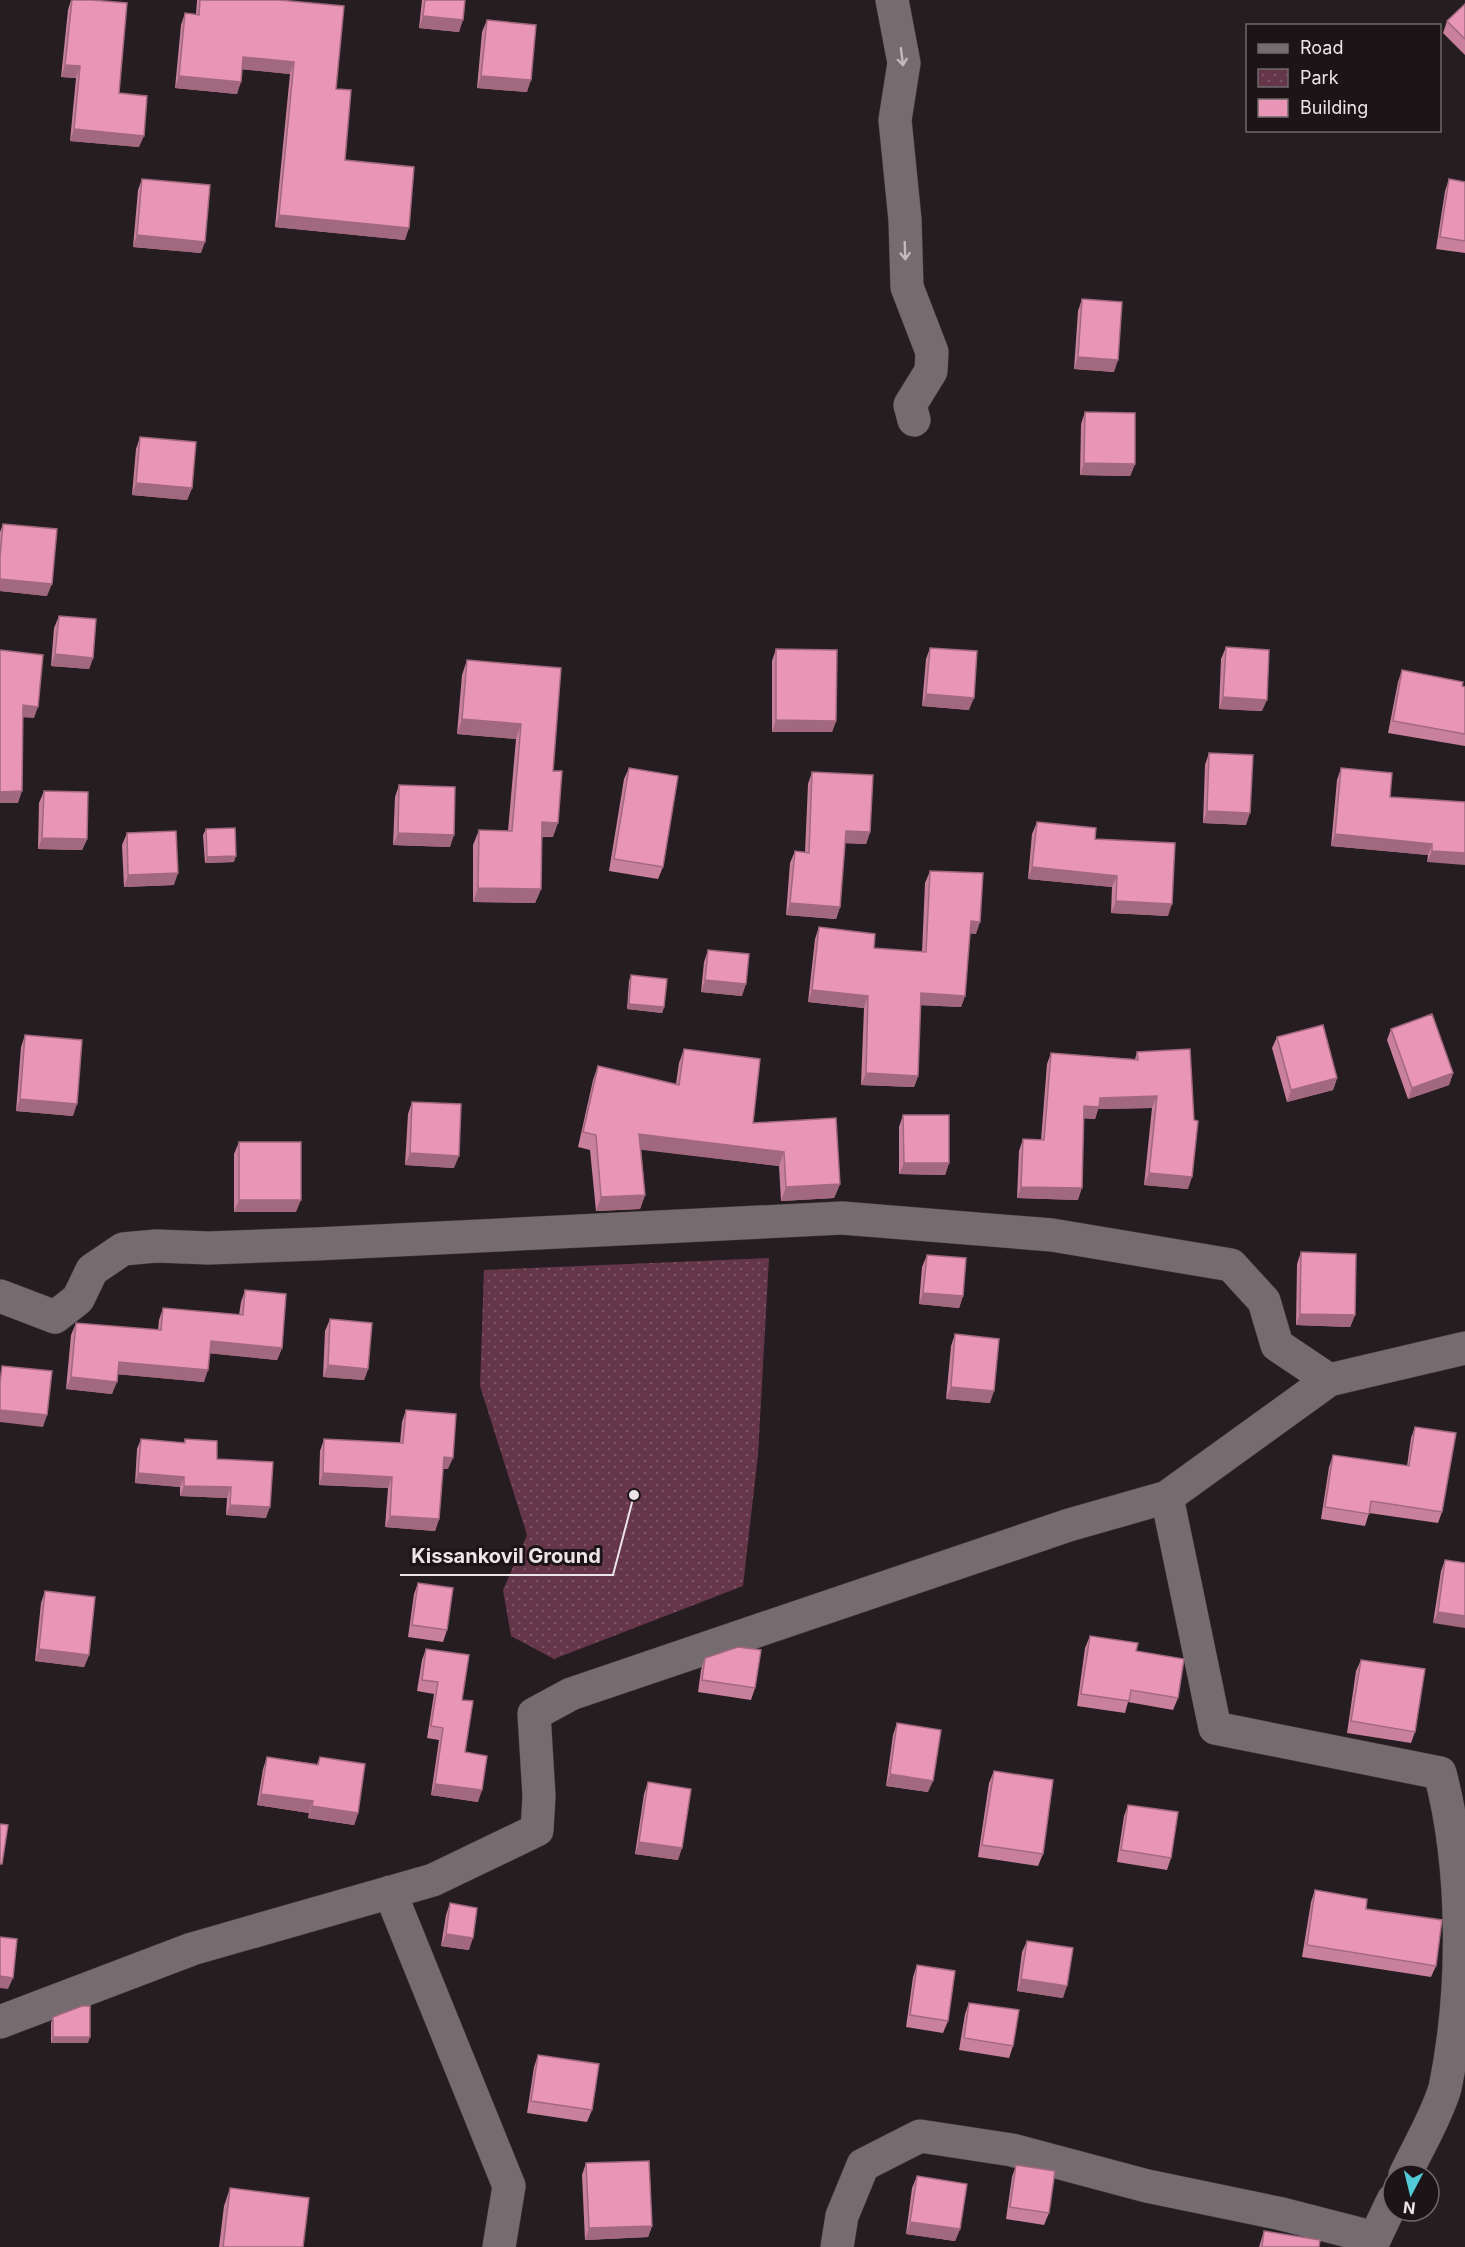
<svg xmlns="http://www.w3.org/2000/svg" width="1465" height="2247" viewBox="0 0 1465 2247" font-family="Inter,sans-serif">
<defs>
<pattern id="park-dots" width="8" height="8" patternUnits="userSpaceOnUse" patternTransform="scale(1.5)"><rect width="8" height="8" fill="#653649"/><path d="M2 2h.1M6 6h.1" fill="none" stroke="#7b5363" stroke-width="1.8" stroke-linecap="round"/></pattern>
</defs>
<rect width="100%" height="100%" fill="#261d21"/>
<path fill="url(#park-dots)" d="M769,1258L758,1455L743,1586L554,1659L511,1636L503,1590L527,1535L480,1386L484,1270Z"/>
<g fill="none" stroke-linecap="round" stroke-linejoin="round">
<defs>
<path id="street" d="M892,0L904,63L895,120L905,220L907,287L932,352L931,371L910,405L914,420
M0,1296L55,1317L78,1299L92,1270L123,1249L156,1246L209,1248L316,1244L842,1218L1052,1235L1231,1265L1264,1301L1277,1345L1329,1380
M1167,1497L1215,1728L1440,1773C1465,1868 1465,1991 1445,2088C1436,2118 1418,2147 1405,2175
M390,1892L509,2186L499,2247
M0,2022L192,1949L433,1880L537,1830L539,1796L534,1714L571,1694L1069,1525L1167,1497L1329,1380L1465,1348
M837,2247L842,2216L863,2165L920,2136L1012,2150L1147,2186L1282,2214L1375,2238L1393,2200"/>
</defs>
<use href="#street" stroke="#3f393b" stroke-width="34"/>
<use href="#street" stroke="#766b6f" stroke-width="33"/>
</g>
<path fill="#c8809d" d="M71,0H92L119,93L139,147L70,141L76,78L61,77L68,10Z
M197,0H279L336,89L345,160L405,240L275,227L290,74L242,69L237,94L175,88L181,25L185,13L196,14Z
M422,0H465L459,32L419,28Z
M1465,4V55L1443,33L1447,21Z
M487,20L527,92L477,88L482,32Z
M142,179L201,253L133,247L138,190Z
M1449,179L1465,182V253L1436,249L1445,191Z
M1082,299L1114,372L1074,369L1078,311Z
M1085,412L1135,464L1130,476L1080,475L1081,424Z
M140,437L192,488L187,500L132,495L136,449Z
M3,524L47,596L0,591V532Z
M59,616L93,658L89,669L51,666L54,628Z
M1226,647L1262,711L1219,709L1221,659Z
M930,648L969,710L922,706L926,659Z
M776,649L836,721L832,732H772V661Z
M467,660L561,668L553,771V837H542L541,889L535,903L473,902V845L479,830L508,831L516,739L457,734L462,675Z
M1402,670L1465,687V746L1388,733L1398,682Z
M1209,753L1246,825L1203,823L1205,765Z
M629,768L663,867L658,879L609,871L624,779Z
M1341,768L1390,797L1465,802L1427,862L1428,855L1331,846L1337,780Z
M812,772L870,832L866,844L845,843L840,907L836,919L786,915L790,863L795,851L805,852L808,784Z
M399,785L450,847L393,845L395,797Z
M44,791L87,839L82,850L38,849L39,803Z
M1037,822L1095,839L1168,916L1111,913L1112,887L1028,879L1032,834Z
M206,829L234,862L205,863L203,835Z
M127,833L174,885L124,887L122,845Z
M930,871L976,934L970,933L965,996L961,1007L920,1005L918,1076L914,1087L861,1085L864,1008L808,1002L815,939L819,927L874,948L922,952L925,883Z
M708,950L742,996L701,992L704,962Z
M631,975L664,1007L662,1013L627,1009L629,981Z
M1391,1029L1453,1073L1449,1085L1408,1099L1387,1040Z
M25,1035L73,1116L16,1111L21,1047Z
M1277,1037L1337,1078L1333,1090L1287,1102L1272,1048Z
M684,1049L753,1123L840,1184L834,1198L781,1201L779,1166L641,1149L645,1195L640,1209L596,1211L590,1150L578,1147L593,1080L598,1066L676,1084L679,1063Z
M1190,1049L1188,1189L1144,1185L1152,1108L1098,1109L1095,1119L1083,1118L1078,1200L1017,1198L1019,1151L1023,1139L1041,1140L1047,1064L1051,1053L1135,1059L1137,1052Z
M412,1102L454,1168L405,1165L408,1114Z
M903,1115L949,1163L945,1175L899,1174V1127Z
M239,1142L296,1212H234V1154Z
M1301,1252L1355,1315L1350,1327L1296,1325L1297,1264Z
M927,1255L963,1296L959,1308L919,1304L922,1267Z
M245,1290L282,1348L277,1360L209,1353L204,1382L117,1374L112,1394L66,1389L71,1335L76,1323L158,1330L159,1320L163,1308L239,1315L241,1302Z
M330,1319L368,1369L364,1380L323,1377L325,1331Z
M955,1334L990,1403L946,1399L951,1346Z
M406,1410L448,1469H443L439,1519L435,1531L385,1527L388,1488L319,1485L320,1451L324,1439L400,1443L402,1422Z
M1415,1427L1442,1512L1438,1523L1369,1513L1365,1526L1321,1519L1329,1467L1333,1455L1407,1466L1411,1438Z
M141,1439L184,1443L185,1439L217,1459L266,1518L226,1515L227,1498L180,1496V1487L135,1483L137,1449Z
M1445,1560L1465,1563L1433,1623L1441,1571Z
M418,1583L447,1630L443,1642L408,1637L414,1594Z
M45,1591L89,1655L84,1667L35,1661L41,1603Z
M1090,1636L1136,1651L1178,1698L1173,1710L1128,1702L1125,1713L1077,1706L1085,1648Z
M426,1649L462,1700L465,1752L478,1802L431,1795L439,1740L427,1738L434,1694L417,1691L422,1660Z
M705,1658L755,1688L751,1700L698,1692L701,1670Z
M1361,1660L1415,1732L1411,1743L1347,1733L1356,1671Z
M897,1723L928,1792L886,1786L893,1735Z
M267,1757L317,1764L320,1757L358,1813L354,1825L308,1818L309,1813L257,1805L263,1769Z
M994,1771L1043,1854L1038,1866L978,1857L989,1783Z
M648,1782L678,1860L635,1854L644,1794Z
M1128,1805L1171,1858L1167,1870L1117,1862L1124,1816Z
M1315,1890L1436,1966L1431,1977L1302,1957L1311,1902Z
M450,1903L469,1950L441,1946L446,1915Z
M1027,1941L1063,1998L1017,1991L1022,1952Z
M917,1965L948,2021L943,2033L906,2027L913,1977Z
M969,2003L1013,2046L1009,2058L959,2050L965,2014Z
M53,2017L88,2043H51V2023Z
M538,2055L592,2110L587,2122L527,2113L534,2067Z
M586,2163L652,2226L648,2237L585,2240L582,2175Z
M1016,2165L1049,2213L1044,2225L1006,2219L1012,2177Z
M917,2176L960,2229L955,2241L906,2234L912,2188Z
M230,2188L303,2247H219L224,2206Z
M1264,2231L1319,2247H1259Z"/>
<path fill="#a2687f" d="M423,16L463,20L459,32L419,28Z
M243,57L294,62L290,74L239,69Z
M65,65L80,66L76,78L61,77Z
M179,76L241,82L237,94L175,88Z
M481,76L531,80L527,92L477,88Z
M74,129L144,136L139,147L70,141Z
M279,215L409,228L405,240L275,227Z
M137,235L205,242L201,253L133,247Z
M1078,357L1118,360L1114,372L1074,369Z
M1084,463L1135,464L1130,476L1080,475Z
M136,483L192,488L187,500L132,495Z
M0,579L52,584L47,596L0,591Z
M55,654L93,658L89,669L51,666Z
M926,694L974,698L969,710L922,706Z
M1223,697L1267,700L1262,711L1219,709Z
M23,705L38,707L34,718L19,717Z
M462,719L521,724L516,739L457,734Z
M776,720L836,721L832,732H772Z
M22,791L18,803H0V792Z
M1207,811L1250,813L1246,825L1203,823Z
M542,822L558,823L553,837L537,836Z
M846,831L870,832L866,844L841,843Z
M398,833L454,835L450,847L393,845Z
M1335,834L1432,844L1428,855L1331,846Z
M42,838L87,839L82,850L38,849Z
M1432,851L1465,853V865L1427,862Z
M236,856L234,862L205,863L207,857Z
M1032,867L1117,876L1112,887L1028,879Z
M178,873L174,885L124,887L128,875Z
M478,888L541,889L535,903L473,902Z
M1116,901L1172,904L1168,916L1111,913Z
M790,903L840,907L836,919L786,915Z
M971,921L980,922L976,934L966,933Z
M705,980L746,984L742,996L701,992Z
M812,990L868,996L864,1008L808,1002Z
M921,993L965,996L961,1007L917,1005Z
M629,1004L664,1007L662,1013L627,1009Z
M866,1073L918,1076L914,1087L861,1085Z
M1453,1073L1449,1085L1408,1099L1412,1088Z
M1337,1078L1333,1090L1287,1102L1291,1090Z
M1157,1096L1152,1108L1098,1109L1095,1119L1079,1118L1084,1106L1100,1098Z
M20,1099L77,1104L73,1116L16,1111Z
M639,1134L784,1152L779,1166L634,1149Z
M410,1153L459,1156L454,1168L405,1165Z
M904,1163H949L945,1175L899,1174Z
M1149,1173L1192,1177L1188,1189L1144,1185Z
M840,1184L834,1198L781,1201L786,1187Z
M1021,1187L1082,1188L1078,1200L1017,1198Z
M645,1195L640,1209L596,1211L601,1197Z
M239,1200H301L296,1212H234Z
M923,1293L963,1296L959,1308L919,1304Z
M1300,1314L1355,1315L1350,1327L1296,1325Z
M211,1341L282,1348L277,1360L206,1353Z
M119,1362L208,1370L204,1382L114,1374Z
M328,1365L368,1369L364,1380L323,1377Z
M71,1377L117,1382L112,1394L66,1389Z
M951,1387L994,1391L990,1403L946,1399Z
M0,1410L47,1415L43,1427L0,1422Z
M444,1457L453,1458L448,1469H440Z
M138,1473L184,1477L180,1487L135,1483Z
M323,1473L392,1477L388,1488L319,1485Z
M184,1486L231,1487L227,1498L180,1496Z
M230,1505L270,1507L266,1518L226,1515Z
M390,1516L439,1519L435,1531L385,1527Z
M1438,1612L1465,1616V1628L1433,1623Z
M39,1649L89,1655L84,1667L35,1661Z
M890,1774L933,1781L928,1792L886,1786Z
M435,1784L482,1790L478,1802L431,1795Z
M261,1794L313,1801L309,1813L257,1805Z
M312,1806L358,1813L354,1825L308,1818Z
M639,1842L682,1848L678,1860L635,1854Z
M446,1934L473,1938L469,1950L441,1946Z
M0,1976L13,1978L8,1989L0,1988Z
M1021,1979L1067,1986L1063,1998L1017,1991Z
M53,2037H90L88,2043H51Z
M910,2222L960,2229L955,2241L906,2234Z
M652,2226L648,2237L585,2240L589,2228Z"/>
<path fill="#e895b6" stroke="#a2687f" stroke-width="1.5" d="M72,0H92L127,3L119,93L147,96L144,136L74,129L80,66L65,65Z
M200,0H279L344,6L336,89L351,90L345,160L414,167L409,228L279,215L294,62L243,57L241,82L179,76L185,13L199,15Z
M425,0H465L463,20L423,16Z
M1465,4V39L1447,21Z
M487,20L536,25L531,80L481,76Z
M142,179L210,185L205,242L137,235Z
M1449,179L1465,182V241L1440,237Z
M1082,299L1122,302L1118,360L1078,357Z
M1085,412L1135,413V464L1084,463Z
M140,437L196,442L192,488L136,483Z
M3,524L57,529L52,584L0,579V557Z
M59,616L96,619L93,658L55,654Z
M1226,647L1269,650L1267,700L1223,697Z
M930,648L977,651L974,698L926,694Z
M776,649L837,650L836,721L776,720Z
M0,650L43,655L38,707L23,705L22,791L0,792Z
M467,660L561,668L553,771H562L558,823L542,822L541,889L478,888L479,830L512,831L521,724L462,719Z
M1402,670L1463,682L1462,686L1465,687V734L1393,721Z
M1209,753L1253,755L1250,813L1207,811Z
M629,768L678,776L663,867L614,859Z
M1341,768L1392,773L1390,797L1465,802V853L1432,851V844L1335,834Z
M812,772L873,775L870,832L846,831L840,907L790,903L795,851L809,853Z
M399,785L455,787L454,835L398,833Z
M44,791L88,792L87,839L42,838Z
M1037,822L1096,828L1095,839L1175,843L1172,904L1116,901L1117,876L1032,867Z
M235,828L236,856L207,857L206,829Z
M176,831L178,873L128,875L127,833Z
M930,871L983,873L980,922L971,921L965,996L921,993L918,1076L866,1073L868,996L812,990L819,927L875,934L874,948L926,952Z
M708,950L749,954L746,984L705,980Z
M631,975L667,979L664,1007L629,1004Z
M1432,1014L1453,1073L1412,1088L1391,1029Z
M1323,1025L1337,1078L1291,1090L1277,1037Z
M25,1035L82,1040L77,1104L20,1099Z
M684,1049L760,1059L753,1123L836,1118L840,1184L786,1187L784,1152L639,1134L645,1195L601,1197L596,1135L583,1132L598,1066L679,1085Z
M1190,1049L1194,1120L1198,1121L1192,1177L1149,1173L1157,1096L1100,1098L1099,1107L1084,1106L1082,1188L1021,1187L1023,1139L1044,1140L1051,1053L1138,1060L1137,1052Z
M412,1102L461,1104L459,1156L410,1153Z
M903,1115H949V1163H904Z
M239,1142H301V1200H239Z
M1301,1252L1356,1254L1355,1315L1300,1314Z
M927,1255L966,1258L963,1296L923,1293Z
M245,1290L286,1294L282,1348L211,1341L208,1370L119,1362L117,1382L71,1377L76,1323L161,1330L163,1308L243,1315Z
M330,1319L372,1323L368,1369L328,1365Z
M955,1334L999,1339L994,1391L951,1387Z
M2,1366L52,1371L47,1415L0,1410V1383Z
M406,1410L456,1414L453,1458L444,1457L439,1519L390,1516L392,1477L323,1473L324,1439L403,1443Z
M1415,1427L1456,1433L1442,1512L1371,1501L1369,1514L1325,1507L1333,1455L1409,1466Z
M141,1439L185,1443V1439L217,1441V1459L273,1462L270,1507L230,1505L231,1487L184,1486V1477L138,1473Z
M1445,1560L1465,1563V1616L1438,1612Z
M418,1583L453,1588L447,1630L412,1625Z
M45,1591L95,1597L89,1655L39,1649Z
M1090,1636L1138,1643L1136,1651L1184,1659L1178,1698L1131,1690L1129,1701L1081,1694Z
M738,1647L761,1650L755,1688L702,1680L705,1658Z
M426,1649L469,1655L462,1700L473,1701L465,1752L487,1756L482,1790L435,1784L443,1728L431,1726L438,1682L422,1680Z
M1361,1660L1425,1669L1415,1732L1351,1721Z
M897,1723L941,1730L933,1781L890,1774Z
M267,1757L318,1765L320,1757L365,1764L358,1813L312,1806L313,1801L261,1794Z
M994,1771L1053,1780L1043,1854L982,1845Z
M648,1782L691,1789L682,1848L639,1842Z
M1128,1805L1178,1812L1171,1858L1121,1850Z
M0,1824L8,1825L2,1864H0Z
M1315,1890L1367,1899L1366,1909L1442,1920L1436,1966L1307,1945Z
M450,1903L477,1908L473,1938L446,1934Z
M0,1937L17,1939L13,1978L0,1976Z
M1027,1941L1073,1948L1067,1986L1021,1979Z
M917,1965L955,1971L948,2021L910,2015Z
M969,2003L1019,2010L1013,2046L964,2038Z
M82,2006H90V2037H53V2017Z
M538,2055L599,2064L592,2110L531,2101Z
M649,2161L652,2226L589,2228L586,2163Z
M1016,2165L1055,2171L1049,2213L1010,2207Z
M917,2176L967,2184L960,2229L910,2222Z
M230,2188L309,2198L303,2247H223Z
M1264,2231L1320,2240L1319,2247H1262Z"/>
<defs><path id="oneway-shaft" d="M-6 0H5M1.5-3L5.5 0L1.5 3" fill="none" stroke-width="1.6" stroke-linecap="round" stroke-linejoin="round" transform="scale(1.5)"/></defs>
<g stroke="#c2babd">
<use href="#oneway-shaft" transform="translate(902 57) rotate(83)"/>
<use href="#oneway-shaft" transform="translate(905 251) rotate(88)"/>
</g>
<path fill="none" stroke="#ebe5e7" stroke-width="2" d="M634 1495L613 1575H400"/>
<circle fill="#ebe5e7" stroke="#1d1417" stroke-width="2" cx="634" cy="1495" r="6"/>
<g font-size="20" text-anchor="middle" font-weight="bold" fill="#ebe5e7" stroke="#1d1417" stroke-width="6" stroke-linejoin="round" paint-order="stroke">
<text x="506" y="1563">Kissankovil Ground</text>
</g>
<rect x="1246" y="24" width="195" height="108" fill="#1d1417" stroke="#6f686a" stroke-width="1.5"/>
<rect x="1258" y="44" width="30" height="9" fill="#766b6f" stroke="#6f686a" stroke-width="1.5"/>
<text x="1300" y="54" font-size="18" fill="#ebe5e7">Road</text>
<rect x="1258" y="69" width="30" height="18" fill="url(#park-dots)" stroke="#6f686a" stroke-width="1.5"/>
<text x="1300" y="84" font-size="18" fill="#ebe5e7">Park</text>
<rect x="1258" y="99" width="30" height="18" fill="#e895b6" stroke="#6f686a" stroke-width="1.5"/>
<text x="1300" y="114" font-size="18" fill="#ebe5e7">Building</text>
<g transform="translate(1411 2193) rotate(187)"><circle r="28" fill="#1d1417" stroke="#6f686a" stroke-width="1.5"/>
<path d="M0-4.5L10 22L0 15L-10 22Z" fill="#52cbd8"/>
<text y="-9" font-size="16" font-weight="bold" text-anchor="middle" fill="#ebe5e7">N</text>
</g>
</svg>
